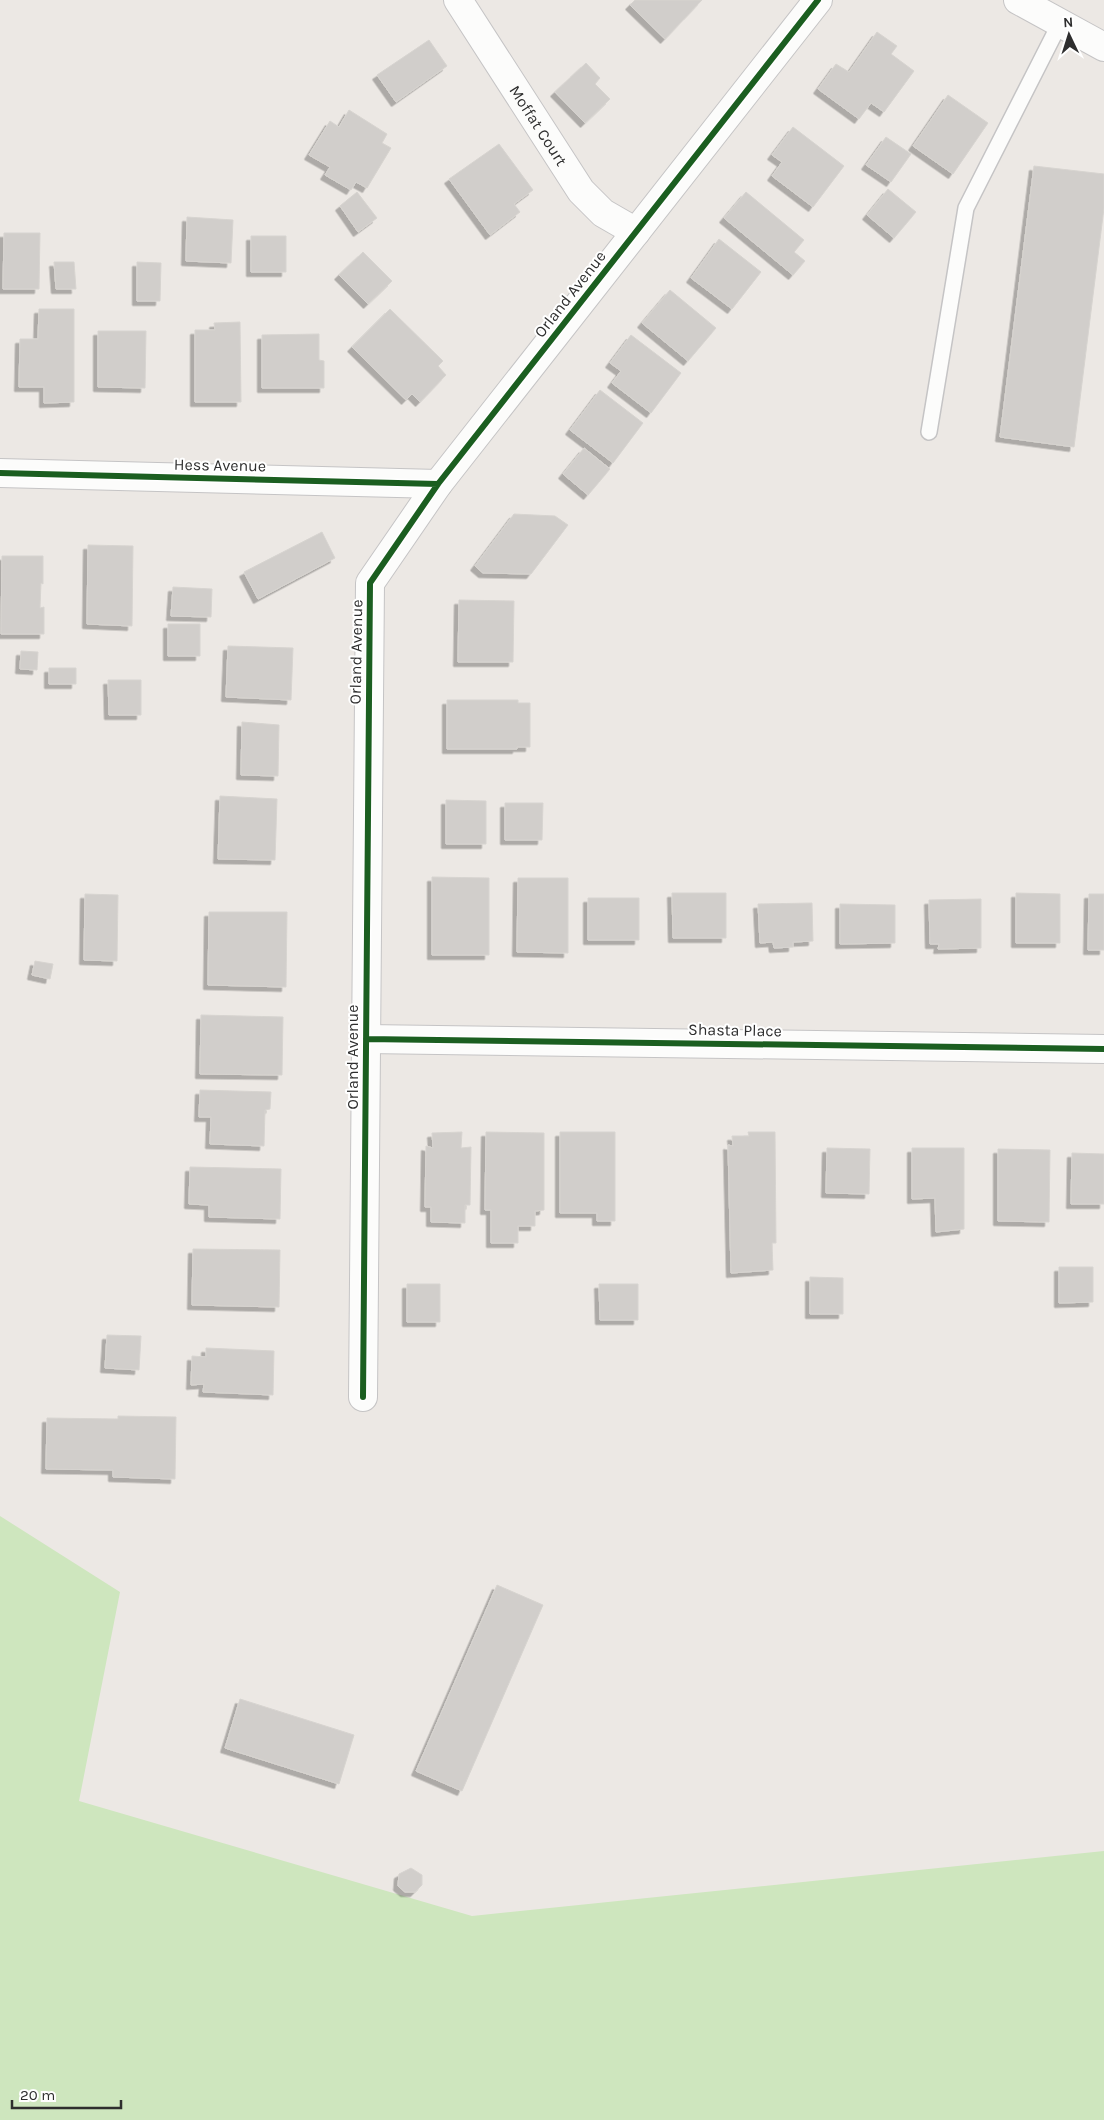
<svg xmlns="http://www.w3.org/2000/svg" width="1104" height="2120" viewBox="0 0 1104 2120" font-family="Karla,sans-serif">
<defs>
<filter id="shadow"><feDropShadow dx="-4.5" dy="4.5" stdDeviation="0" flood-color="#0004"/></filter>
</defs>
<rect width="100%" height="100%" fill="#ece8e4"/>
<path fill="#cee6be" d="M0,1516L120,1592L79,1801L472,1916L1104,1851V2120H0Z"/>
<path fill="#d1cecb" stroke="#d7d4d0" filter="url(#shadow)" d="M635,0H702L665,39L630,5Z
M877,32L897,46L891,54L914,71L884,112L871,103L859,119L818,89L836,64L849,72Z
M429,40L447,66L396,102L377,75Z
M586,63L600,78L595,84L610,99L585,123L555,92Z
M948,95L988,123L953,174L913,146Z
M349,110L387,134L382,143L391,148L367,188L356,182L351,190L325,175L330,167L309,155L330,121L339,127Z
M793,127L844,166L813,207L772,176L782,162L772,155Z
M886,137L911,154L891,182L866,165Z
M499,144L533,190L514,204L520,212L490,235L449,179Z
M1034,166L1104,174V208L1074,447L1000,437Z
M888,189L916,212L894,238L867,215Z
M357,192L377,218L358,232L340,206Z
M746,192L804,240L794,252L805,261L793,275L724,218Z
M187,217L233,220L231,263L186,261Z
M4,233H40L39,289H3Z
M251,236H286V272H251Z
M719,239L761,272L732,309L691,278Z
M363,252L392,281L368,304L339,275Z
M54,262H74L76,289H56Z
M137,262L161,263L160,301H137Z
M670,290L716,328L688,361L642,323Z
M39,309H74V402L44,403V387H19L20,339H38Z
M390,309L443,361L438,366L446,375L420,402L412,394L406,400L352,347Z
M240,322L241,402H195V330H215L214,323Z
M98,331H146L145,388L98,387Z
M319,334V360L324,361V388H262V335Z
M631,335L681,373L651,413L612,383L621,371L610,363Z
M600,390L643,423L613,463L570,430Z
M584,448L610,469L588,495L563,474Z
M514,514L555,516L568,525L531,574L483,573L475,566Z
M322,532L335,558L258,599L244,572Z
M88,545L133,546L132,626L87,624Z
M2,556H43V584L41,583L40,608L44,607V634H1Z
M173,587L212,589L211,617L171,616Z
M459,600L514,601L513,662H458Z
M168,624H200V656H168Z
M228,646L293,648L291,700L226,697Z
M21,651L38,652L37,670L20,669Z
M49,668H76V684H49Z
M108,680H141V715H109Z
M447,700H518V703H530V747H517V749H447Z
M242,722L279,725L278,776L241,775Z
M220,796L277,799L275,860L218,859Z
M446,800L486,801V844H446Z
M505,803H543L542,840H505Z
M432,877L489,878V955H432Z
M518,878H568V953L517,952Z
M672,893H726V938H673Z
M1016,893L1060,894V943H1016Z
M85,894L118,895L117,961L84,960Z
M1089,894H1104V950H1088Z
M588,898H639V940H588Z
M981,899V948L938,949L939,944H930L929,900Z
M812,903L813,941L793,942V947L774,948L773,942L760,943L758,904Z
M840,904L895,905V943L840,944Z
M209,912H287L286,987L208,985Z
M35,961L53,964L50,979L32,975Z
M201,1015L283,1017L282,1075L200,1074Z
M200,1090L271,1092L270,1109L265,1110L264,1146L210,1144L211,1117H199Z
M462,1132L461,1148L471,1147L470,1205H465V1223L431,1222V1207H425L426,1146L433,1148L432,1133Z
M486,1132L544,1133V1210L535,1211V1226H518V1243H491V1210H485Z
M560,1132H615V1221H597V1213H560Z
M748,1132H775L776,1243H772L773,1270L731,1273L728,1145L733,1146L732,1136H749Z
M827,1148L870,1149L869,1194L826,1193Z
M912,1148H964V1229L936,1232L935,1198L912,1199Z
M998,1149L1050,1150L1049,1222L998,1221Z
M1072,1153L1104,1154V1204H1071Z
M190,1167L281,1169L280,1219L209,1217V1205L189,1204Z
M193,1249L280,1250L279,1307L192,1305Z
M1059,1267H1093V1302L1059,1303Z
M810,1277L843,1278V1314H810Z
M407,1284H440V1322H407Z
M599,1284H638V1320H600Z
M107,1335L141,1336L139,1370L105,1368Z
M206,1348L274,1351L273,1395L203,1392L204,1384L191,1385L192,1356L206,1357Z
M118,1416L176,1417L175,1479L113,1477V1470L46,1469L47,1418L118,1419Z
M497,1585L543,1605L462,1791L416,1771Z
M240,1699L354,1735L339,1784L225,1748Z
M411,1868L422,1875V1885L415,1892H405L398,1886L399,1874Z"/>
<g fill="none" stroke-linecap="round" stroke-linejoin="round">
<defs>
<path id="service" d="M929,432L966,208L1060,23"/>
<g id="minor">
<path id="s1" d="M458,0L581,191L603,213L636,232"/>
<path d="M0,473L438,484"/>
<path d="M366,1039L1104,1049"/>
<path d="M363,1397L370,583L438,484L818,0"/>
</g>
<path id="secondary" d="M1018,0L1104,47"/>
</defs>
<use href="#service" stroke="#c5c4c5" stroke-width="18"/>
<use href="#minor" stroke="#c5c4c5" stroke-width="30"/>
<use href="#secondary" stroke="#c5c4c5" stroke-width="30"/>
<use href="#service" stroke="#fcfcfb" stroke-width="15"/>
<use href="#minor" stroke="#fcfcfb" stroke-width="28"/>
<use href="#secondary" stroke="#fcfcfb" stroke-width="28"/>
<defs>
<path id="cycleway" d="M0,473L438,484
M366,1039L1104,1049
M363,1397L370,583L438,484L818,0"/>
</defs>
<use href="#cycleway" stroke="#fff" stroke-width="9"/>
<use href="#cycleway" stroke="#1b5e20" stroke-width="6"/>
</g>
<g text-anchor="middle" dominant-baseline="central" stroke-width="4" stroke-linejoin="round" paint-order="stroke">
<g font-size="16" fill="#2e2e2e" stroke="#fff">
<text stroke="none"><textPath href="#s1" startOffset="149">Moffat Court</textPath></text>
<text transform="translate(570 294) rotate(-52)">Orland Avenue</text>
<text transform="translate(220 465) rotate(1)">Hess Avenue</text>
<text transform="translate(356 652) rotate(-89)">Orland Avenue</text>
<text transform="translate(735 1030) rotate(1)">Shasta Place</text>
<text transform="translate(352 1057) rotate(-90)">Orland Avenue</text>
</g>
</g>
<g transform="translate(1069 35) rotate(356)" stroke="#ffffff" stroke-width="4" paint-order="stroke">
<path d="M0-4L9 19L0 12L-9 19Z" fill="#2e2e2e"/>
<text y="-8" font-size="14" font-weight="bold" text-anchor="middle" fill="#2e2e2e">N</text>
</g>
<path d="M12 2100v8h109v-8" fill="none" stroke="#2e2e2e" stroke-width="2.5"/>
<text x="20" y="2100" font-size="15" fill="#2e2e2e" stroke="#ffffff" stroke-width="4" paint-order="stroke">20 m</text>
</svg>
